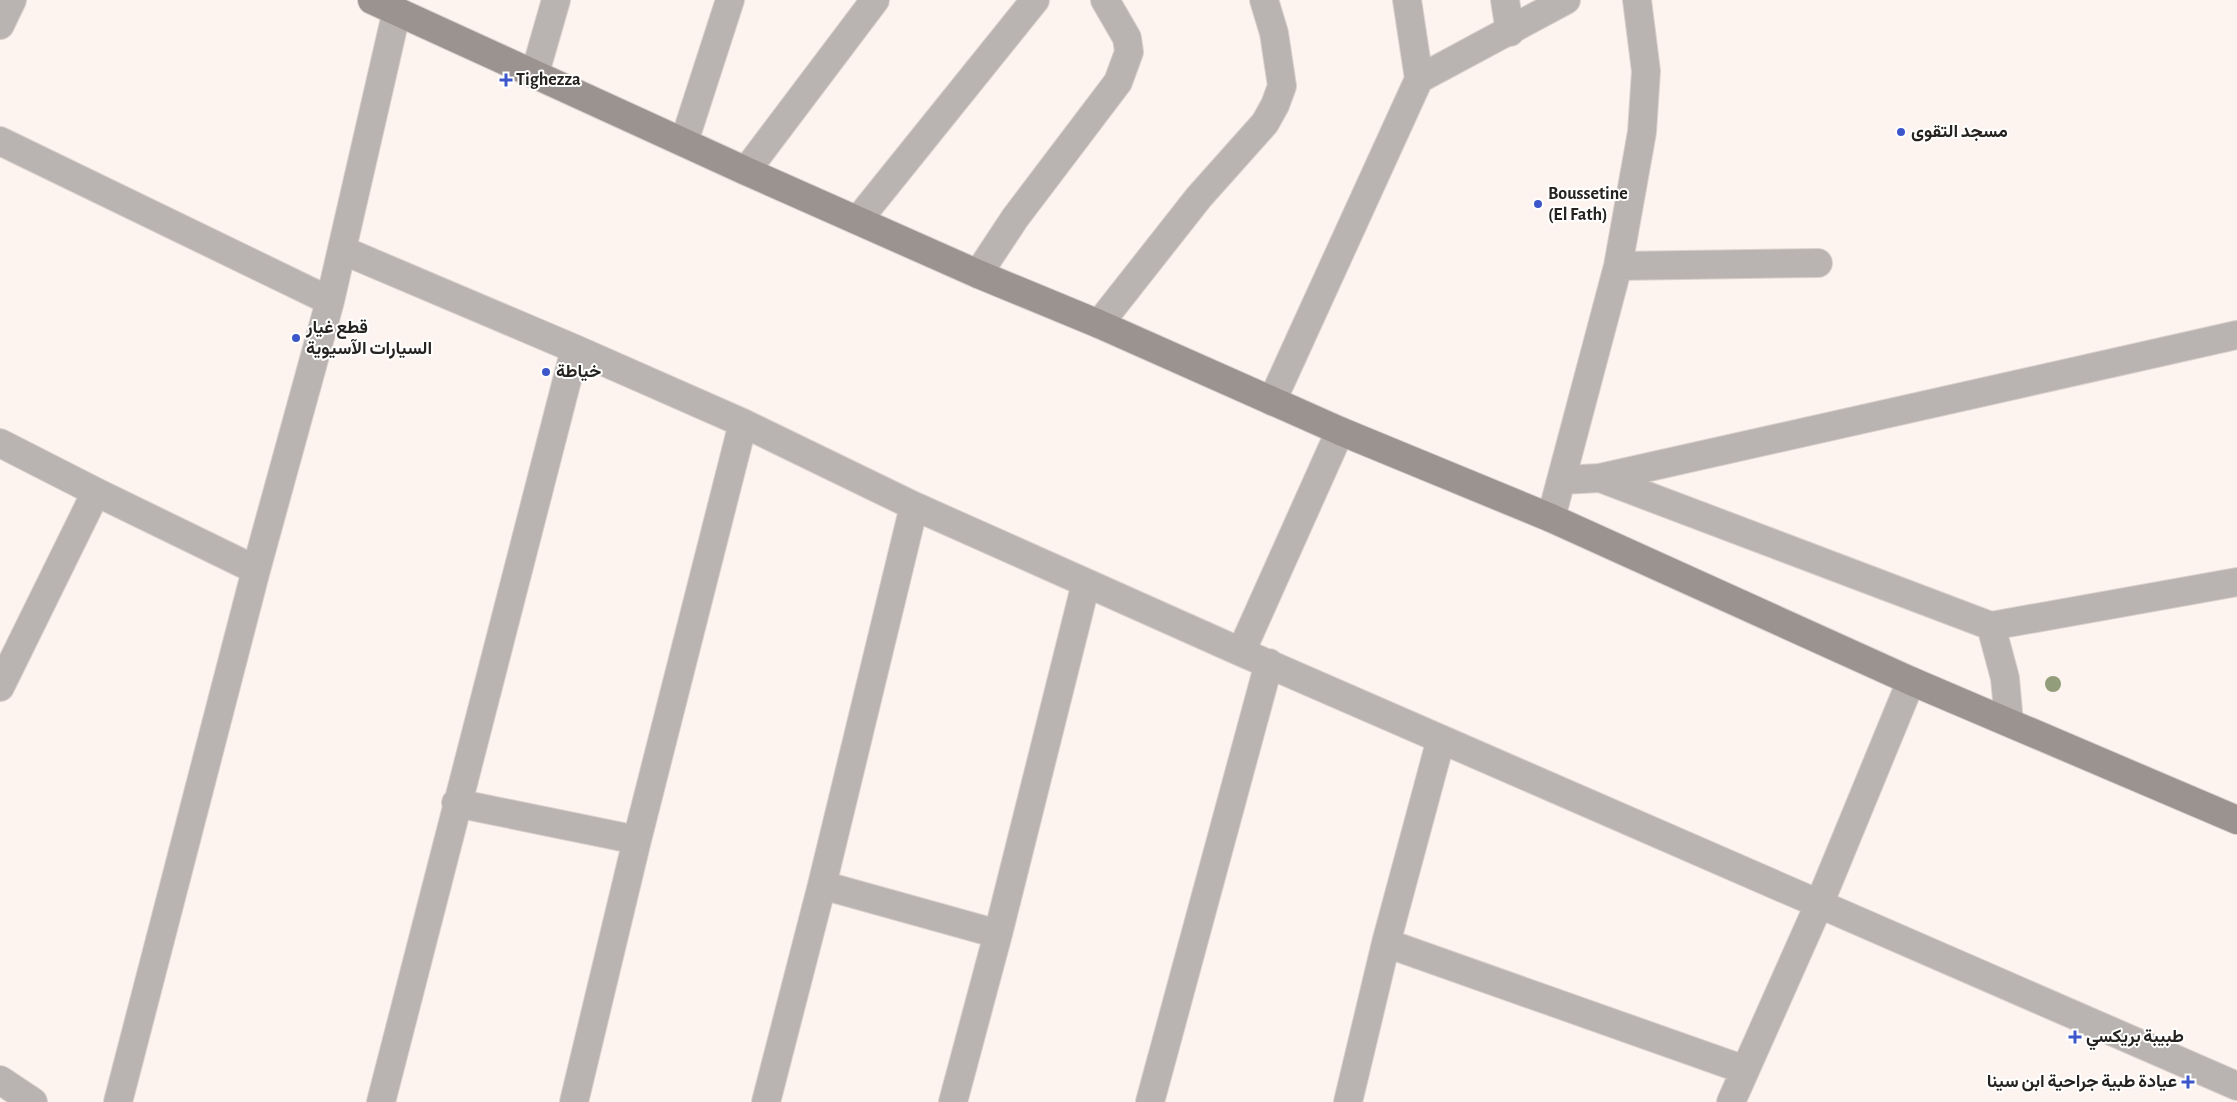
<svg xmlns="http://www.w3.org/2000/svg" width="2237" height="1102" viewBox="0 0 2237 1102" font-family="'Alegreya Sans',Vazirmatn,sans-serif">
<rect width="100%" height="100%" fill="#fef4ef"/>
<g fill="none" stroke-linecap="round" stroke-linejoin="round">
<defs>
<path id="street" d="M1505,0L1510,32
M0,25L12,0
M535,73L556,0
M1419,79L1566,0
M0,141L330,301
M684,142L730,0
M746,171L875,0
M858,220L1035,0
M342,250L575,349L743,423L914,506L1241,652L2237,1086
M1618,266L1818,263
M978,274L1015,218L1118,82L1129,52L1127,38L1105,0
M1099,324L1199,197L1265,123L1275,105L1282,86L1274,33L1264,0
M1272,401L1419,79L1407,0
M0,443L96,492L256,570
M1600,478L1991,626
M1563,480L1600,478L2237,335
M1551,518L1618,266L1642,132L1646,71L1637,0
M1241,652L1340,431
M0,687L96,492
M2009,722L2005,678L1991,626L2237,582
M456,803L637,840
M822,885L998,934
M1386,943L1745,1070
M0,1080L33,1102
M118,1102L256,570L330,301L397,10
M381,1102L575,349
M574,1102L637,840L743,423
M766,1102L822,885L914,506
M953,1102L998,934L1086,583
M1150,1102L1269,663
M1348,1102L1386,943L1441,739
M1731,1102L1820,902L1911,681"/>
<path id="secondary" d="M372,0L746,171L978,274L1099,324L1340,431L1551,518L1911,681L2237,820"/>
</defs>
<use href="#street" stroke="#dbd2ce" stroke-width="30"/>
<use href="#secondary" stroke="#dbd2ce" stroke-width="30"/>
<use href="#street" stroke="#b9b4b1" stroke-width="28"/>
<use href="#secondary" stroke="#9b9390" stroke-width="28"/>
</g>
<circle fill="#919d7b" cx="2053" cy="684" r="8"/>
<g fill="#3d56c9" stroke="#fff" stroke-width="2">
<path d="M503.5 72.5h5v5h5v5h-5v5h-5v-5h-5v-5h5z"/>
<circle cx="1901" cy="132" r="5"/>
<circle cx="1538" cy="204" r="5"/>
<circle cx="296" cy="338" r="5"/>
<circle cx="546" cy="372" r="5"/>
<path d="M2072.5 1029.5h5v5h5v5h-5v5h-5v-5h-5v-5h5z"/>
<path d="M2185.5 1074.5h5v5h5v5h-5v5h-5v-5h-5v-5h5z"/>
</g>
<g text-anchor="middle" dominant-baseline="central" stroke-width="4" stroke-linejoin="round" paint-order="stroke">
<g font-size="18" font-weight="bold" fill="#26221f" stroke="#fff" text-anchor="start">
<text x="516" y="80">Tighezza</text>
<text x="1911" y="132">مسجد التقوى</text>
<text x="1548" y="194">Boussetine<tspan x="1548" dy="21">(El Fath)</tspan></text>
<text x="306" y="328">قطع غيار<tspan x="306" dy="21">السيارات الآسيوية</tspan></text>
<text x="556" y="372">خياطة</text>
<text x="2086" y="1037">طبيبة بريكسي</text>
<text x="2177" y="1082" text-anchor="end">عيادة طبية جراحية ابن سينا</text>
</g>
</g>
</svg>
